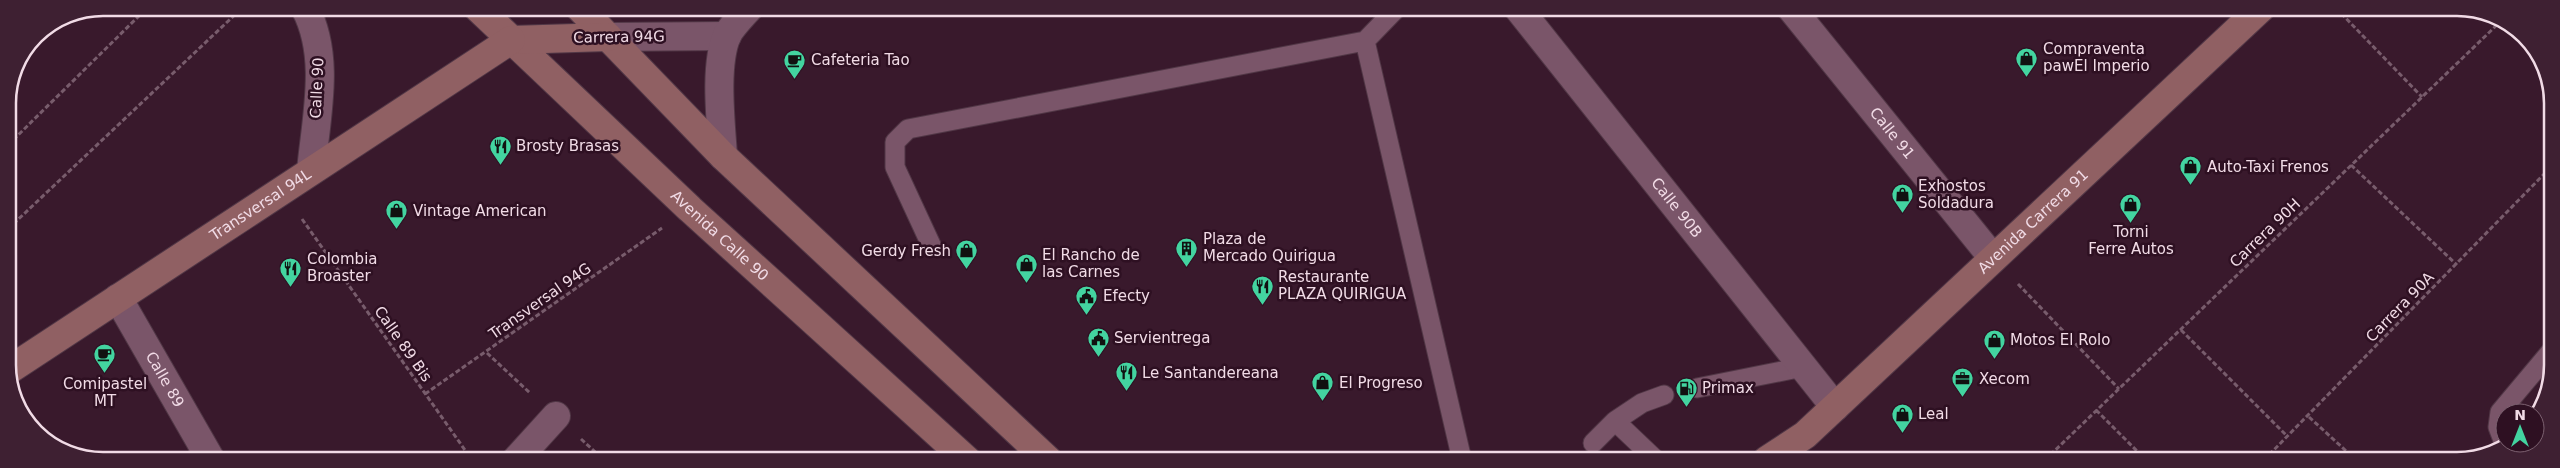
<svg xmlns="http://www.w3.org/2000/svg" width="2560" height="468" viewBox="0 0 2560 468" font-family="'DejaVu Sans',sans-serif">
<rect width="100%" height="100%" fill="#39192c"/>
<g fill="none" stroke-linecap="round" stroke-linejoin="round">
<defs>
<path id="service" d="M1365,41L1462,460
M1365,41L1397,8
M932,247L895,167V142L908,129L1365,41
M1697,388L1803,367
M1615,421L1642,403L1664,395
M1593,443L1615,421L1656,460
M2504,443L2498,427L2500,412L2552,350"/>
<g id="minor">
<path d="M305,8C331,57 316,117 311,171"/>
<path id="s1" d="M1518,8L1835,407"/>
<path id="s2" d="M1791,8L1993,258"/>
<path d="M608,37L727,36"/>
<path d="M723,156C721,123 714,66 727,35C732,26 742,16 749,8"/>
<path id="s3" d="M118,298L211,460"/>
<path d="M516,460L556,416"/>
</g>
<g id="secondary">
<path id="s4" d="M478,8L690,209L967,460"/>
<path d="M580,8L723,156L1048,460"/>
<path d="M511,40L608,37"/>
<path id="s5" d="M9,370L511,40"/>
<path id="s6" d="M1767,460L1805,435L2261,8"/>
</g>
</defs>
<use href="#service" stroke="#513746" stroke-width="21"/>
<use href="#minor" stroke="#513746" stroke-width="30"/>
<use href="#secondary" stroke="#513746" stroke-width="30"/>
<path stroke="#785c6c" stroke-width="3" stroke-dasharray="5 2.5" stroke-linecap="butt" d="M2336,8L2422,97
M8,145L147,8
M2351,165L2457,265
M302,219L472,460
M8,229L242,8
M2018,284L2119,389
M2181,330L2287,436
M487,353L530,393
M425,394L662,228
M2096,410L2146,460
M2309,417L2356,460
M581,439L604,460
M2045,460L2500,22
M2264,460L2551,167"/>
<use href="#service" stroke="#7a5569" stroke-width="19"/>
<use href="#minor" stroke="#7a5569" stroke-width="28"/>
<use href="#secondary" stroke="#906063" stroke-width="28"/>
</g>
<defs>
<symbol id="shop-pin" viewBox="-11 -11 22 30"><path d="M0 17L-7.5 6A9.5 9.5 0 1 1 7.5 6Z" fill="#43d4a0" stroke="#2e1022"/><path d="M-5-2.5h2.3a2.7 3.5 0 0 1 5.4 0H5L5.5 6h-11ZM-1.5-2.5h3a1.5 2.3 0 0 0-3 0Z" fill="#111"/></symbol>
<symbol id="cafe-pin" viewBox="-11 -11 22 30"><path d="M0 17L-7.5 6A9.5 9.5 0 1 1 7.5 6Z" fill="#43d4a0" stroke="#2e1022"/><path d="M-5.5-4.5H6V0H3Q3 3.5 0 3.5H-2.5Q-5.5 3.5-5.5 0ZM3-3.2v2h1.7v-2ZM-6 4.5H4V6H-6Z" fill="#111"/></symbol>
<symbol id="restaurant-pin" viewBox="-11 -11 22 30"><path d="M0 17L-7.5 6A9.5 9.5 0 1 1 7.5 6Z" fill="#43d4a0" stroke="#2e1022"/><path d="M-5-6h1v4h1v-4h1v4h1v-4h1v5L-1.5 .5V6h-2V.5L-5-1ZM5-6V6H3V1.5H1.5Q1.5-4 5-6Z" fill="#111"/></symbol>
<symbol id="building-pin" viewBox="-11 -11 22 30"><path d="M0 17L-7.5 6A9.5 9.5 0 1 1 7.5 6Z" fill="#43d4a0" stroke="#2e1022"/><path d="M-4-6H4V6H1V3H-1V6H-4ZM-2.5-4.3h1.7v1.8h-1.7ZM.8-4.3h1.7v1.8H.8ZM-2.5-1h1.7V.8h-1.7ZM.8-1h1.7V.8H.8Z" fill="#111"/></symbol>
<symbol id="civic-pin" viewBox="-11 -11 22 30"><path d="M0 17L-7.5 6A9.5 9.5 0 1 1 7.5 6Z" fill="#43d4a0" stroke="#2e1022"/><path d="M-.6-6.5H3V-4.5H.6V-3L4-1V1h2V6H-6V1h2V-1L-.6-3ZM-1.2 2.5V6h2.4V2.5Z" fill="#111"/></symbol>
<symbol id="office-pin" viewBox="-11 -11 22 30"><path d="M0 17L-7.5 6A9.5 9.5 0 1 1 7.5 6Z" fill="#43d4a0" stroke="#2e1022"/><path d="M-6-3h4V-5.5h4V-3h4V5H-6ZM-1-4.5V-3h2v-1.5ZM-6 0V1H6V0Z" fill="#111"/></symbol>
<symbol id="fuel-pin" viewBox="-11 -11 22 30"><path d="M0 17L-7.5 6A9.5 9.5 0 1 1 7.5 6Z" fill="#43d4a0" stroke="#2e1022"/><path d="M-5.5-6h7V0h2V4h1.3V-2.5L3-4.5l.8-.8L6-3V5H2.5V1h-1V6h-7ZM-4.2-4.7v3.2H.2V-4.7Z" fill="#111"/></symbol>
</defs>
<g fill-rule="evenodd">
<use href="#shop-pin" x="2014" y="46" width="25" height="34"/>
<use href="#cafe-pin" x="782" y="48" width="25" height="34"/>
<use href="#restaurant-pin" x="488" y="134" width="25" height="34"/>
<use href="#shop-pin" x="2178" y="154" width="25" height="34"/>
<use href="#shop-pin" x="1890" y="182" width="25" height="34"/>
<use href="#shop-pin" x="2118" y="192" width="25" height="34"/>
<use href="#shop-pin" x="384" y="198" width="25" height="34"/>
<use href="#building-pin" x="1174" y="236" width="25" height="34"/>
<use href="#shop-pin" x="954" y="238" width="25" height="34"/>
<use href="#shop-pin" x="1014" y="252" width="25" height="34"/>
<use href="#restaurant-pin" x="278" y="256" width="25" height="34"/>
<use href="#restaurant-pin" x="1250" y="274" width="25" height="34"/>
<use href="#civic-pin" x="1074" y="284" width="25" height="34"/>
<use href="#civic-pin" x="1086" y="326" width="25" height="34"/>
<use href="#shop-pin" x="1982" y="328" width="25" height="34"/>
<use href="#cafe-pin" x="92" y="342" width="25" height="34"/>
<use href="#restaurant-pin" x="1114" y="360" width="25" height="34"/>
<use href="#office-pin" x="1950" y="366" width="25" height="34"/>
<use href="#shop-pin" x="1310" y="370" width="25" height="34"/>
<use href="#fuel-pin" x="1674" y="376" width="25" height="34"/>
<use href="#shop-pin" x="1890" y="402" width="25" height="34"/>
</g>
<g text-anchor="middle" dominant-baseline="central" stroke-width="5" stroke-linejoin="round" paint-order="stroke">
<g font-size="15" fill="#f1dbe6" stroke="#2e1022">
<text transform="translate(619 37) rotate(-1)">Carrera 94G</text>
<text transform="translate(317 88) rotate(-87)">Calle 90</text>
<text stroke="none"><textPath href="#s2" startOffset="161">Calle 91</textPath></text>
<text stroke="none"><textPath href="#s5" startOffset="301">Transversal 94L</textPath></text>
<text stroke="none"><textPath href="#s1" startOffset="255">Calle 90B</textPath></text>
<text stroke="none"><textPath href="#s6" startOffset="358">Avenida Carrera 91</textPath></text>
<text transform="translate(2265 233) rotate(-44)">Carrera 90H</text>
<text stroke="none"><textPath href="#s4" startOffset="332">Avenida Calle 90</textPath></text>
<text transform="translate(540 301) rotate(-35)">Transversal 94G</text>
<text transform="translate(2400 307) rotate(-46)">Carrera 90A</text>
<text transform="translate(403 344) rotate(55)">Calle 89 Bis</text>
<text stroke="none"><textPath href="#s3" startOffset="94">Calle 89</textPath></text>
</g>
<g font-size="15" fill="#f1dbe6" stroke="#2e1022" text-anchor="start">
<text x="2043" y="49">Compraventa<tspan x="2043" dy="17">pawEl Imperio</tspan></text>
<text x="811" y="60">Cafeteria Tao</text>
<text x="516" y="146">Brosty Brasas</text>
<text x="2207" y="167">Auto-Taxi Frenos</text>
<text x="1918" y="186">Exhostos<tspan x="1918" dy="17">Soldadura</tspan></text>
<text x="413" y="211">Vintage American</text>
<text x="2131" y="232" text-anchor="middle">Torni<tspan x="2131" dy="17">Ferre Autos</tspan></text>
<text x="1203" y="239">Plaza de<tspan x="1203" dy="17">Mercado Quirigua</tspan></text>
<text x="951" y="251" text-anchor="end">Gerdy Fresh</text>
<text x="1042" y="255">El Rancho de<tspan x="1042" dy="17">las Carnes</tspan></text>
<text x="307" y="259">Colombia<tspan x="307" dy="17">Broaster</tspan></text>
<text x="1278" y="277">Restaurante<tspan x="1278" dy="17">PLAZA QUIRIGUA</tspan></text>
<text x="1103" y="296">Efecty</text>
<text x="1114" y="338">Servientrega</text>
<text x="2010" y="340">Motos El Rolo</text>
<text x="1142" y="373">Le Santandereana</text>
<text x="1979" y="379">Xecom</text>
<text x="1339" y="383">El Progreso</text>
<text x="105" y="384" text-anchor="middle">Comipastel<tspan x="105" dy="17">MT</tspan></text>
<text x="1702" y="388">Primax</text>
<text x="1918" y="414">Leal</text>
</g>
</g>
<path d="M0 0H2560V468H0ZM103 16H2457A87 87 0 0 1 2544 103V365A87 87 0 0 1 2457 452H103A87 87 0 0 1 16 365V103A87 87 0 0 1 103 16Z" fill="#3e2032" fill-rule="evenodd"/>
<path fill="none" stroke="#f1dbe6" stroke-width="2.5" d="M103 16H2457A87 87 0 0 1 2544 103V365A87 87 0 0 1 2457 452H103A87 87 0 0 1 16 365V103A87 87 0 0 1 103 16Z"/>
<g transform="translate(2520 428)"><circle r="24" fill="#2e1022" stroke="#7c6170"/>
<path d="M0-4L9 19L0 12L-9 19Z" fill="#43d4a0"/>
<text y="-8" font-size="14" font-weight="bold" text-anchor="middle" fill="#f1dbe6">N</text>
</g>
</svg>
